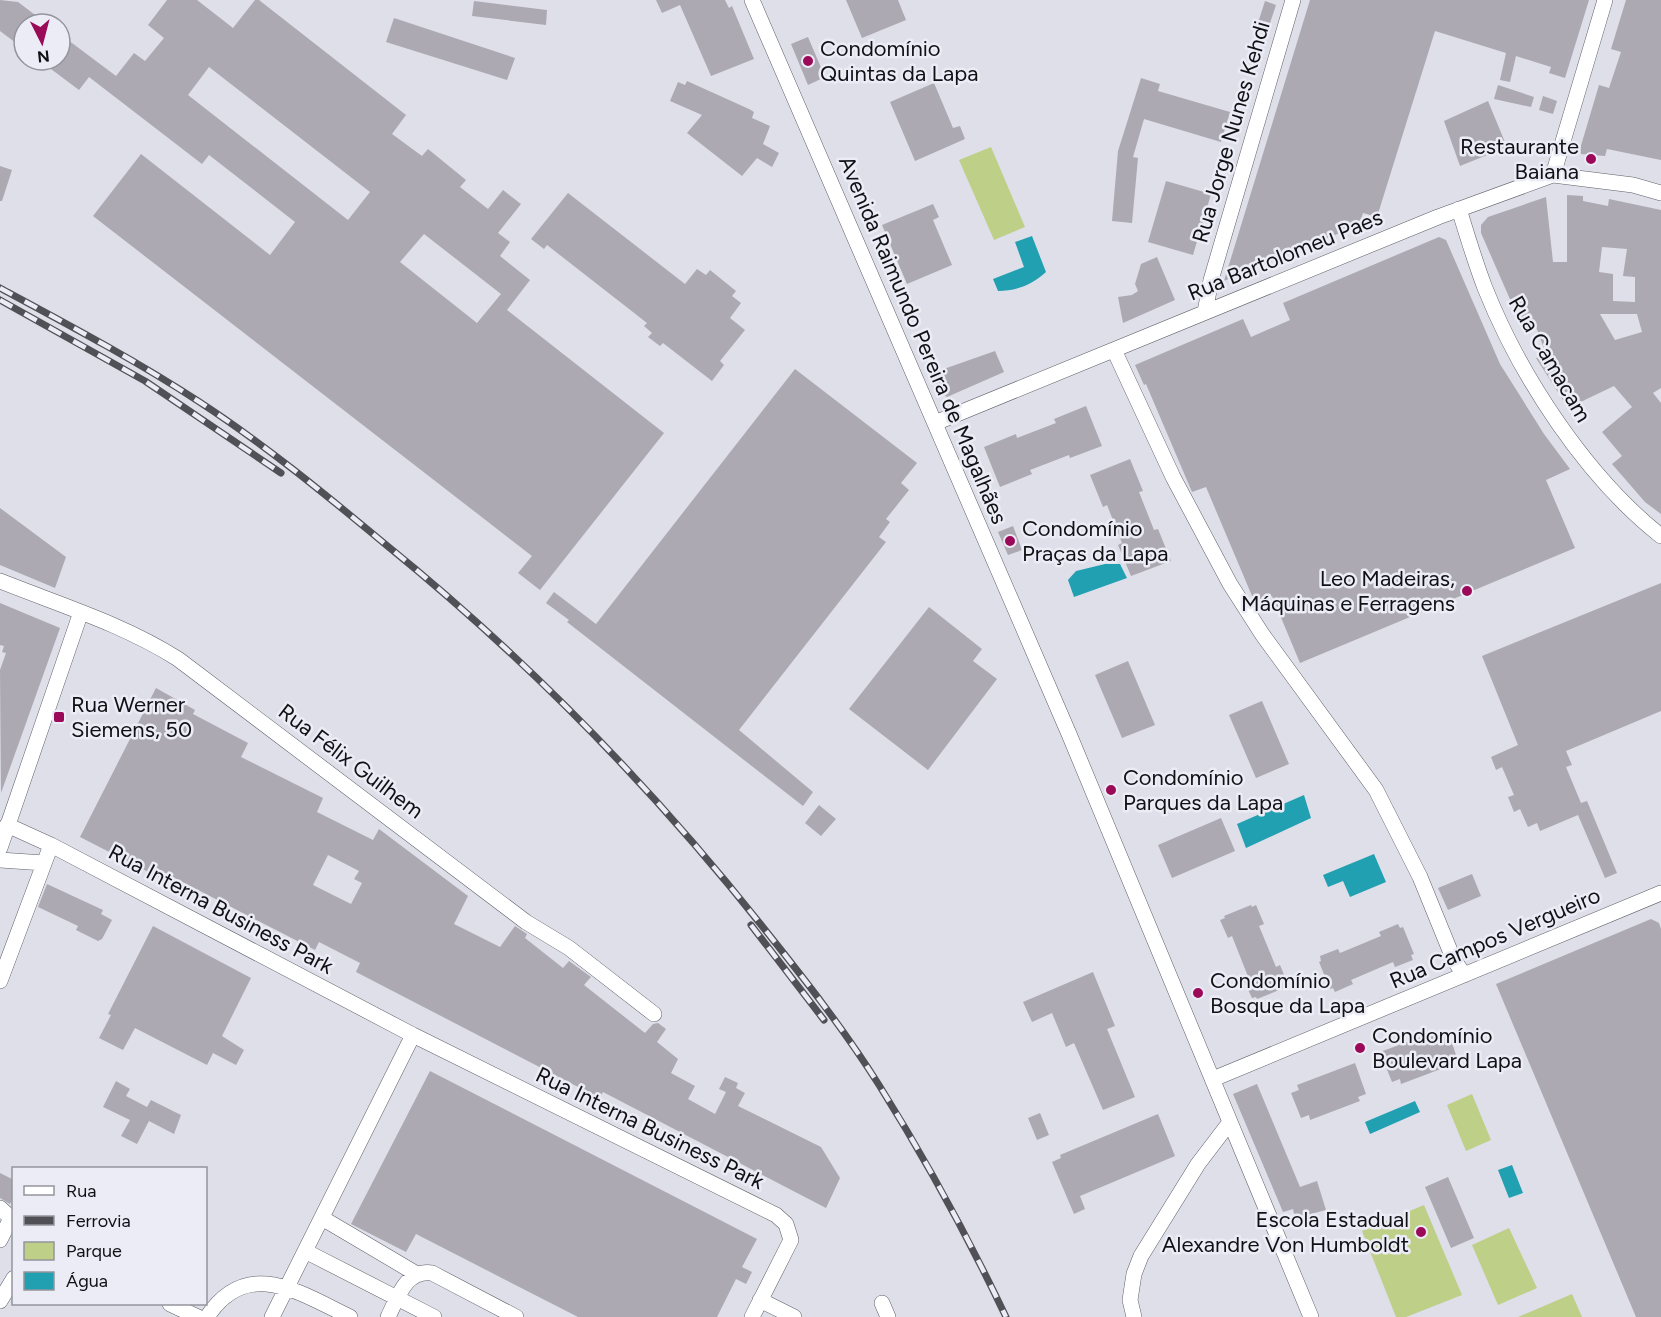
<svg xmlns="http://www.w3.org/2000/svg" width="1661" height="1317" viewBox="0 0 1661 1317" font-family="Figtree,sans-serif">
<rect width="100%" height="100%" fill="#dedfe9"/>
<path fill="#becf88" d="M991,147L1025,227L994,240L959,160Z
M1472,1094L1491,1140L1466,1151L1447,1105Z
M1424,1205L1462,1295L1406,1317H1396L1362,1231Z
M1509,1228L1537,1288L1498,1305L1472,1245Z
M1572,1294L1582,1317H1518Z"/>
<path fill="#21a0b2" d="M1032,236L1046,272C1032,285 1016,291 998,291L993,279L1024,267L1015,242Z
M1105,564H1120L1127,578L1074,597L1068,580L1076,571Z
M1304,795L1311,818L1246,848L1237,824Z
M1374,854L1386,882L1350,897L1343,881L1328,887L1323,875Z
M1415,1101L1420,1112L1370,1134L1365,1122Z
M1512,1165L1523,1193L1509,1198L1498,1170Z"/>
<path fill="#aca9b2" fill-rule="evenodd" d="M0,0L18,2L47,24H24V49L0,31Z
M167,0H197L233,28L255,0H259L406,115L392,134L422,156L428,149L466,180L460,187L488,209L503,190L521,204L498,233L510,242L500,256L530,280L507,310L664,433L540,590L518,573L532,556L93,216L141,154L270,255L295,222L209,155L202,164L89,77L79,90L39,60H60V34L116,76L134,53L145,61L164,38L148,25ZM209,67L370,192L348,220L188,95ZM424,234L501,294L477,323L400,262Z
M656,0H725L729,8L732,6L754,59L711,76L680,5L662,13Z
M846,0H898L906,20L862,38Z
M1310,0H1589L1565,78L1549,73L1551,67L1516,56L1510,82L1500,80L1506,53L1435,31L1377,217L1363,213L1359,225L1224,281Z
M1626,0H1661V160L1607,149L1605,156L1581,154L1580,149L1599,85L1609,88L1621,52L1611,49Z
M474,1L547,10L546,25L472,16Z
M1265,1L1276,5L1268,29L1257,26Z
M394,18L515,58L507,80L386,42Z
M808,37L825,77L808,85L791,44Z
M1141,78L1160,84L1158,91L1230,112L1221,142L1144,119L1133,157L1138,158L1132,223L1112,221L1118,151Z
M687,81L749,109L754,112L752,118L770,126L763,144L779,153L772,167L757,158L742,176L687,133L702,115L670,101L678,82L685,85Z
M934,83L953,128L960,126L965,139L915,161L890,102Z
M1498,85L1534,97L1531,107L1494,99Z
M1543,96L1557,101L1553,114L1539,110Z
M1488,101L1507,147L1460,166L1444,121Z
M0,166L12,170L2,201H0Z
M1166,181L1211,194L1193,255L1148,242Z
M568,193L685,284L697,269L706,275L710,270L736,291L732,296L741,303L730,318L745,330L720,361L724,365L712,381L663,343L660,346L648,337L652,333L644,326L647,323L547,245L544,249L531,239Z
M1567,195L1583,196V201L1608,206L1609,199L1661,210V388L1653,393L1661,403V514L1645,502L1612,464L1622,456L1602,432L1632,407L1614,386L1568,408L1536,358L1546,354L1535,324L1523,329L1481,233V225L1488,217L1546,197L1553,262H1567ZM1602,247L1627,249L1623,276L1635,277V302L1613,301V274L1599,272ZM1600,314H1637L1642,332L1615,340Z
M933,204L939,217L933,220L952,265L907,284L882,225Z
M1439,237L1446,240L1500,364L1544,434L1570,469L1546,480L1575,548L1300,663L1272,596L1255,603L1206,487L1192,492L1146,384L1144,385L1135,365L1243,319L1251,337L1290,320L1283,303Z
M1157,257L1175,300L1123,323L1118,297L1132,295L1138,291L1135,284L1141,264Z
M995,351L1004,372L947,397L940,393L934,377L943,374L941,370Z
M795,369L917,463L901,483L909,490L886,519L890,522L879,537L886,542L739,730L813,792L803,806L567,622L569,620L546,603L554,592L596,624Z
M1086,406L1102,446L1070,458L1069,455L1030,470L1032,474L1000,487L984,447L1016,434L1017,438L1056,423L1054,419Z
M1130,459L1143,491L1139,492L1154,530L1158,529L1171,561L1131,576L1118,545L1122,543L1107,505L1103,507L1090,475Z
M0,508L66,557L55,588L0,565Z
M1013,526L1022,550L1008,555L998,532Z
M1661,583V711L1566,751L1572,765L1566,767L1581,803L1587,801L1617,873L1605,878L1578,815L1540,831L1537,823L1528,827L1520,809L1514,812L1508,797L1514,795L1502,767L1496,770L1491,757L1518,745L1482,656Z
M0,603L60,628L1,793L0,670L6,653L2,652L4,646L0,645Z
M929,607L982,649L973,661L997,679L928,770L849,709Z
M1128,661L1155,725L1122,738L1095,675Z
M156,688L195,710L193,714L248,743L241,757L323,798L317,812L373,840L379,829L468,896L454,924L500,947L515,926L527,934L525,938L563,968L569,961L591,977L584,985L645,1033L653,1024L658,1023L666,1029L657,1042L678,1059L671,1073L695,1086L688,1099L715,1114L726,1092L719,1089L725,1077L738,1083L736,1088L745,1093L738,1106L821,1147L840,1178L826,1208L603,1092L597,1102L582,1094L584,1090L356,972L360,963L319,942L315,950L165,873L162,879L80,837ZM328,855L359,871L354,879L362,883L351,904L313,885Z
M1262,701L1289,764L1256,778L1229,715Z
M819,805L836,819L821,836L805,823Z
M1221,818L1235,851L1172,878L1158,845Z
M1472,874L1481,896L1448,910L1438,888Z
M47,884L103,910L101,914L112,920L102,939L98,941L76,930L78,926L38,907Z
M1251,905L1252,907L1256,905L1264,924L1259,926L1276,967L1280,965L1288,984L1283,986L1284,988L1257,999L1256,997L1252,998L1244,981L1249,979L1232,936L1228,938L1220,920L1225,918L1224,916Z
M1651,919L1659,923L1661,929V1317H1636L1496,984Z
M1398,924L1400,928L1403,927L1414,954L1411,955L1413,960L1395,967L1393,962L1351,980L1353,984L1335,992L1333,988L1330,989L1319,962L1321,961L1320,956L1338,949L1340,953L1381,936L1379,932Z
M153,926L251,978L222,1036L244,1050L236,1065L213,1053L207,1065L135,1028L123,1050L99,1038L111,1015L108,1014Z
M1093,972L1115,1026L1107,1029L1135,1097L1103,1110L1074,1043L1066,1047L1052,1013L1032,1022L1023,1002Z
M1437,1031L1438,1034L1448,1031L1457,1058L1449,1061L1451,1065L1425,1075L1401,1084L1400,1079L1392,1082L1380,1052Z
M1355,1063L1366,1094L1358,1097L1360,1101L1310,1120L1309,1115L1301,1118L1291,1093L1299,1090L1297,1085Z
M430,1071L757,1239L742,1267L752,1272L746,1284L736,1279L717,1317H578L416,1234L406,1252L351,1224Z
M116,1081L130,1089L126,1096L147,1107L151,1100L181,1115L174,1134L149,1121L137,1144L121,1136L130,1120L103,1107Z
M1257,1084L1300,1187L1317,1181L1326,1210L1295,1218L1293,1209L1283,1212L1233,1094Z
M1040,1113L1049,1135L1037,1140L1028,1118Z
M1158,1114L1175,1156L1080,1196L1085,1209L1074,1214L1052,1162L1061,1158L1060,1155Z
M0,1173L14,1180V1196L10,1204L0,1198Z
M1448,1177L1474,1238L1451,1248L1425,1187Z"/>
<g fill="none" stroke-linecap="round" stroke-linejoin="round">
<defs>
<path id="minor" d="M752,0L1069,734L1311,1317
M1553,175L1605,0
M1459,209C1467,235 1475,262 1485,288C1520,376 1586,477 1661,536
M1205,312L1211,280L1293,0
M1114,350L1173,477L1230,584L1262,634L1376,790L1420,877L1453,958L1464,975
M935,423L1438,217L1553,175L1633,185L1661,193
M0,581C60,605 123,624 178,659L526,922L569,948L654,1014
M7,825L51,845L413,1035L776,1215L786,1224L791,1240L752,1317
M0,848L81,612
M0,860L44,863
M0,981L51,845
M1213,1079L1661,893
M0,1208L11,1218L0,1240
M322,1218L415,1273
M305,1251L434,1317
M760,1300L794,1317
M0,1301L14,1278
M882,1303L888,1317
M170,1304L198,1317
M207,1317C247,1256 300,1293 350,1317
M272,1317L413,1035
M388,1317C398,1297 406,1269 432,1273L516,1317
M1134,1317L1130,1300L1134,1274L1141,1256L1198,1164L1230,1122"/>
</defs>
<use href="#minor" stroke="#5e5f68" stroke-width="16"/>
<use href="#minor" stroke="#fff" stroke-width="15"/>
<defs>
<path id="rail" d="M0,288C67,324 135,360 198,401C264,444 325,494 385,544C527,659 653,788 766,931C806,981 845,1031 879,1085C926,1160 968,1237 1006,1317
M0,300L145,381L281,473
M751,925L824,1020"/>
</defs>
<use href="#rail" stroke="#505056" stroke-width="7"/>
<use href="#rail" stroke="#ebecf6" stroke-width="4.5" stroke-dasharray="14" stroke-linecap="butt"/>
</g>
<g fill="#9b0a59" stroke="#ebecf6" stroke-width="2">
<circle cx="808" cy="61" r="6"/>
<circle cx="1591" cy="159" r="6"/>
<circle cx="1010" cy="541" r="6"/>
<circle cx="1467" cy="591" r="6"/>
<rect x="53" y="711" width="12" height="12" rx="3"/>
<circle cx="1111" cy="790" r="6"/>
<circle cx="1198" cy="993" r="6"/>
<circle cx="1360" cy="1048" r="6"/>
<circle cx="1421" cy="1232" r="6"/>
</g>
<g text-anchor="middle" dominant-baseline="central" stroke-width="5" stroke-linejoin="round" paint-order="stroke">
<g font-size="22" fill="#111115" stroke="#ebecf6" text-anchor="start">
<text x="820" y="48">Condomínio<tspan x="820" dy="25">Quintas da Lapa</tspan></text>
<text x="1579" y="146" text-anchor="end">Restaurante<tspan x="1579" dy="25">Baiana</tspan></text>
<text x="1022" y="528">Condomínio<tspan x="1022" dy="25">Praças da Lapa</tspan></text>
<text x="1455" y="578" text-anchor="end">Leo Madeiras,<tspan x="1455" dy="25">Máquinas e Ferragens</tspan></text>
<text x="71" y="704">Rua Werner<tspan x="71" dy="25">Siemens, 50</tspan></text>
<text x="1123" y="777">Condomínio<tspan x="1123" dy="25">Parques da Lapa</tspan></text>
<text x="1210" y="980">Condomínio<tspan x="1210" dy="25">Bosque da Lapa</tspan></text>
<text x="1372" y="1035">Condomínio<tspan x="1372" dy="25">Boulevard Lapa</tspan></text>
<text x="1409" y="1219" text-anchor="end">Escola Estadual<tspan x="1409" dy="25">Alexandre Von Humboldt</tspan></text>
</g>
<g font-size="22" fill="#111115" stroke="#ebecf6">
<text transform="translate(1231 132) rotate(-74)">Rua Jorge Nunes Kehdi</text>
<text transform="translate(1285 255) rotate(-22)">Rua Bartolomeu Paes</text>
<text transform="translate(923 340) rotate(67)">Avenida Raimundo Pereira de Magalhães</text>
<text transform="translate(1550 359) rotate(60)">Rua Camacam</text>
<text transform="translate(351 761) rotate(37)">Rua Félix Guilhem</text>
<text transform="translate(221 909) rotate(28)">Rua Interna Business Park</text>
<text transform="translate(1495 938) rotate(-23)">Rua Campos Vergueiro</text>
<text transform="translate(650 1128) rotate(26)">Rua Interna Business Park</text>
</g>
</g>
<rect x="12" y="1167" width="195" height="138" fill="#ebecf6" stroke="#94949c" stroke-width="1.5"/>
<rect x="24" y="1186" width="30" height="9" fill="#ffffff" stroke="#94949c" stroke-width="1.5"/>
<text x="66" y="1197" font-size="18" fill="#111115">Rua</text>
<rect x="24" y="1216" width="30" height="9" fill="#505056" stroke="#94949c" stroke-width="1.5"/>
<text x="66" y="1227" font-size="18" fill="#111115">Ferrovia</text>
<rect x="24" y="1242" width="30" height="18" fill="#becf88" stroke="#94949c" stroke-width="1.5"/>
<text x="66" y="1257" font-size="18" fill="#111115">Parque</text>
<rect x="24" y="1272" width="30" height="18" fill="#21a0b2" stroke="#94949c" stroke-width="1.5"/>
<text x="66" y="1287" font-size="18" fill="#111115">Água</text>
<g transform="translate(42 42) rotate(174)"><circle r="28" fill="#ebecf6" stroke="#94949c" stroke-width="1.5"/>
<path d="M0-4.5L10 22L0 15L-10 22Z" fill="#9b0a59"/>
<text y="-9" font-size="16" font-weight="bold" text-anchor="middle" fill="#111115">N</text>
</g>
</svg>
